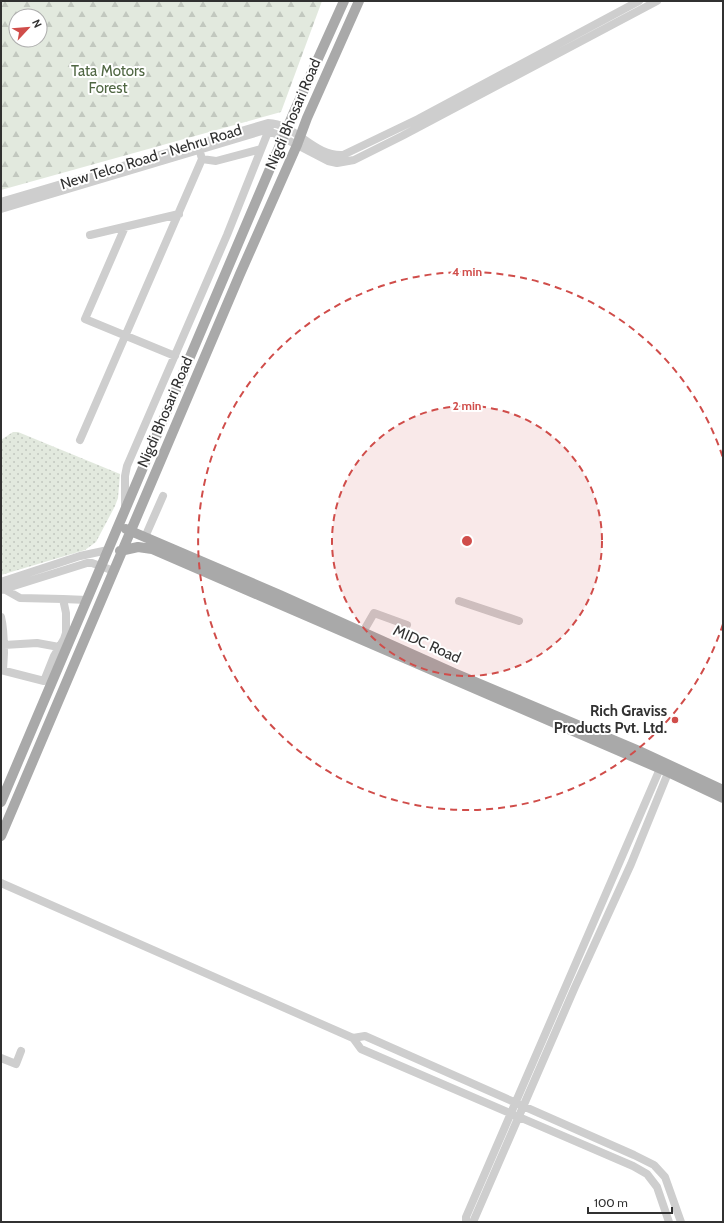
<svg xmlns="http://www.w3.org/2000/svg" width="724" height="1223" viewBox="0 0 724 1223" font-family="Cabin,sans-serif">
<defs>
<pattern id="forest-firs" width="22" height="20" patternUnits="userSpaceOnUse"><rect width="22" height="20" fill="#e2e9de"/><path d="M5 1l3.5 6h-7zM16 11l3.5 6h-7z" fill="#c2c8bf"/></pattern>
<pattern id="park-dots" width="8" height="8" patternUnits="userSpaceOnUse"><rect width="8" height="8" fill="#e2e9de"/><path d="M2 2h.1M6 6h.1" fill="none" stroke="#c2c8bf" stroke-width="1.8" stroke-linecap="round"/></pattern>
</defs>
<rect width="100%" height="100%" fill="#fff"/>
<path fill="url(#forest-firs)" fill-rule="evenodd" d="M1,1H322L281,112L1,190ZM16,16H40V40H16Z"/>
<path fill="url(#park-dots)" d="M13,432H18L120,474L118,498L115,506L96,542L85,550L1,575V440Z"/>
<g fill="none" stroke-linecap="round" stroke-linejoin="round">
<path stroke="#cecece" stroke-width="8" d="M202,159L216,161L261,149
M1,202L268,123C296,124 314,157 343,155L418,119L639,1
M1,209L262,131H268L276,134L328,161L337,163L354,160L402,136L657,1
M125,227L85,319L175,356
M90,235L179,214
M80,440L202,159L198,145
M125,507V476L127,466L227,235L270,127
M145,537L163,496
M1,582L80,556L108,550
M4,589L20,598L63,599L66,613V633L70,640
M1,590L87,563H92L114,571
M63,599L87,600
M459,601L519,621
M1,617C4,629 4,641 4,653L1,654
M363,632L374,613L407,625
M4,645L37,643L59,647
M1,670L44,681L54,656L64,639L66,633
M3,670L4,653
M1,883L353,1038L361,1049L633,1166L647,1174L657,1187L669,1222
M353,1038L365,1036L634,1155L654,1165L665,1177L681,1222
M1,1058L16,1064L21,1051
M466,1222V1217L662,764
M473,1222L575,987L631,864L670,768"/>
<path stroke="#a9a9a9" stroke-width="10" d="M126,529L280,595L454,673L637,750L723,790
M120,551L138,547L152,549L668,772L723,798
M1,802L294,112L344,1
M1,836L240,274L297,145L307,118L359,1"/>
</g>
<circle cx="467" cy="541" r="135" fill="#d04d4a" fill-opacity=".12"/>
<g fill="none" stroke="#d04d4a" stroke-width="2" stroke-dasharray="7 5">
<circle cx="467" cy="541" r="135"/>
<path d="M723 624A269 269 0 1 1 723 458"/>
</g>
<circle fill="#d04d4a" stroke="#fff" stroke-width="1.5" cx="675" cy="720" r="4"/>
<g text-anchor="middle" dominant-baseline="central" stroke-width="4" stroke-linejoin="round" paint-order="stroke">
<g font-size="15" fill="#506743" stroke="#fff">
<text x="108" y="71">Tata Motors<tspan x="108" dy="17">Forest</tspan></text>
</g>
<g font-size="15" fill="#313131" stroke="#fff">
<text transform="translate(293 114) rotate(-67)">Nigdi Bhosari Road</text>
<text transform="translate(151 157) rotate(-17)">New Telco Road - Nehru Road</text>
<text transform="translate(165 412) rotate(-67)">Nigdi Bhosari Road</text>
<text transform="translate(427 644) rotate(24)">MIDC Road</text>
</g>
<g font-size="15" font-weight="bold" fill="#313131" stroke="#fff" text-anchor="end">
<text x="667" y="711">Rich Graviss<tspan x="667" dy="17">Products Pvt. Ltd.</tspan></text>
</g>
</g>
<circle cx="467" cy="541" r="6" fill="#d04d4a" stroke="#fff" stroke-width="2"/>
<g font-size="12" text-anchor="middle" font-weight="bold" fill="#d04d4a" stroke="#fff" stroke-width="4" stroke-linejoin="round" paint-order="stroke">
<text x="467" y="276">4 min</text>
<text x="467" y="410">2 min</text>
</g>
<rect width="724" height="1223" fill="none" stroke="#313131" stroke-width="4"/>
<g transform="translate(28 28) rotate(64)"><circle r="19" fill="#ffffff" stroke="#adadad"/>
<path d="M0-3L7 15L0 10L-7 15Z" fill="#d04d4a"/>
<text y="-6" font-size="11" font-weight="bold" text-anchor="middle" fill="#313131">N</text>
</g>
<path d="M588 1207v6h84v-6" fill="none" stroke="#313131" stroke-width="2"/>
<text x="594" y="1207" font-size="12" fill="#313131" stroke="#ffffff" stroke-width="3" paint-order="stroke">100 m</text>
</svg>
